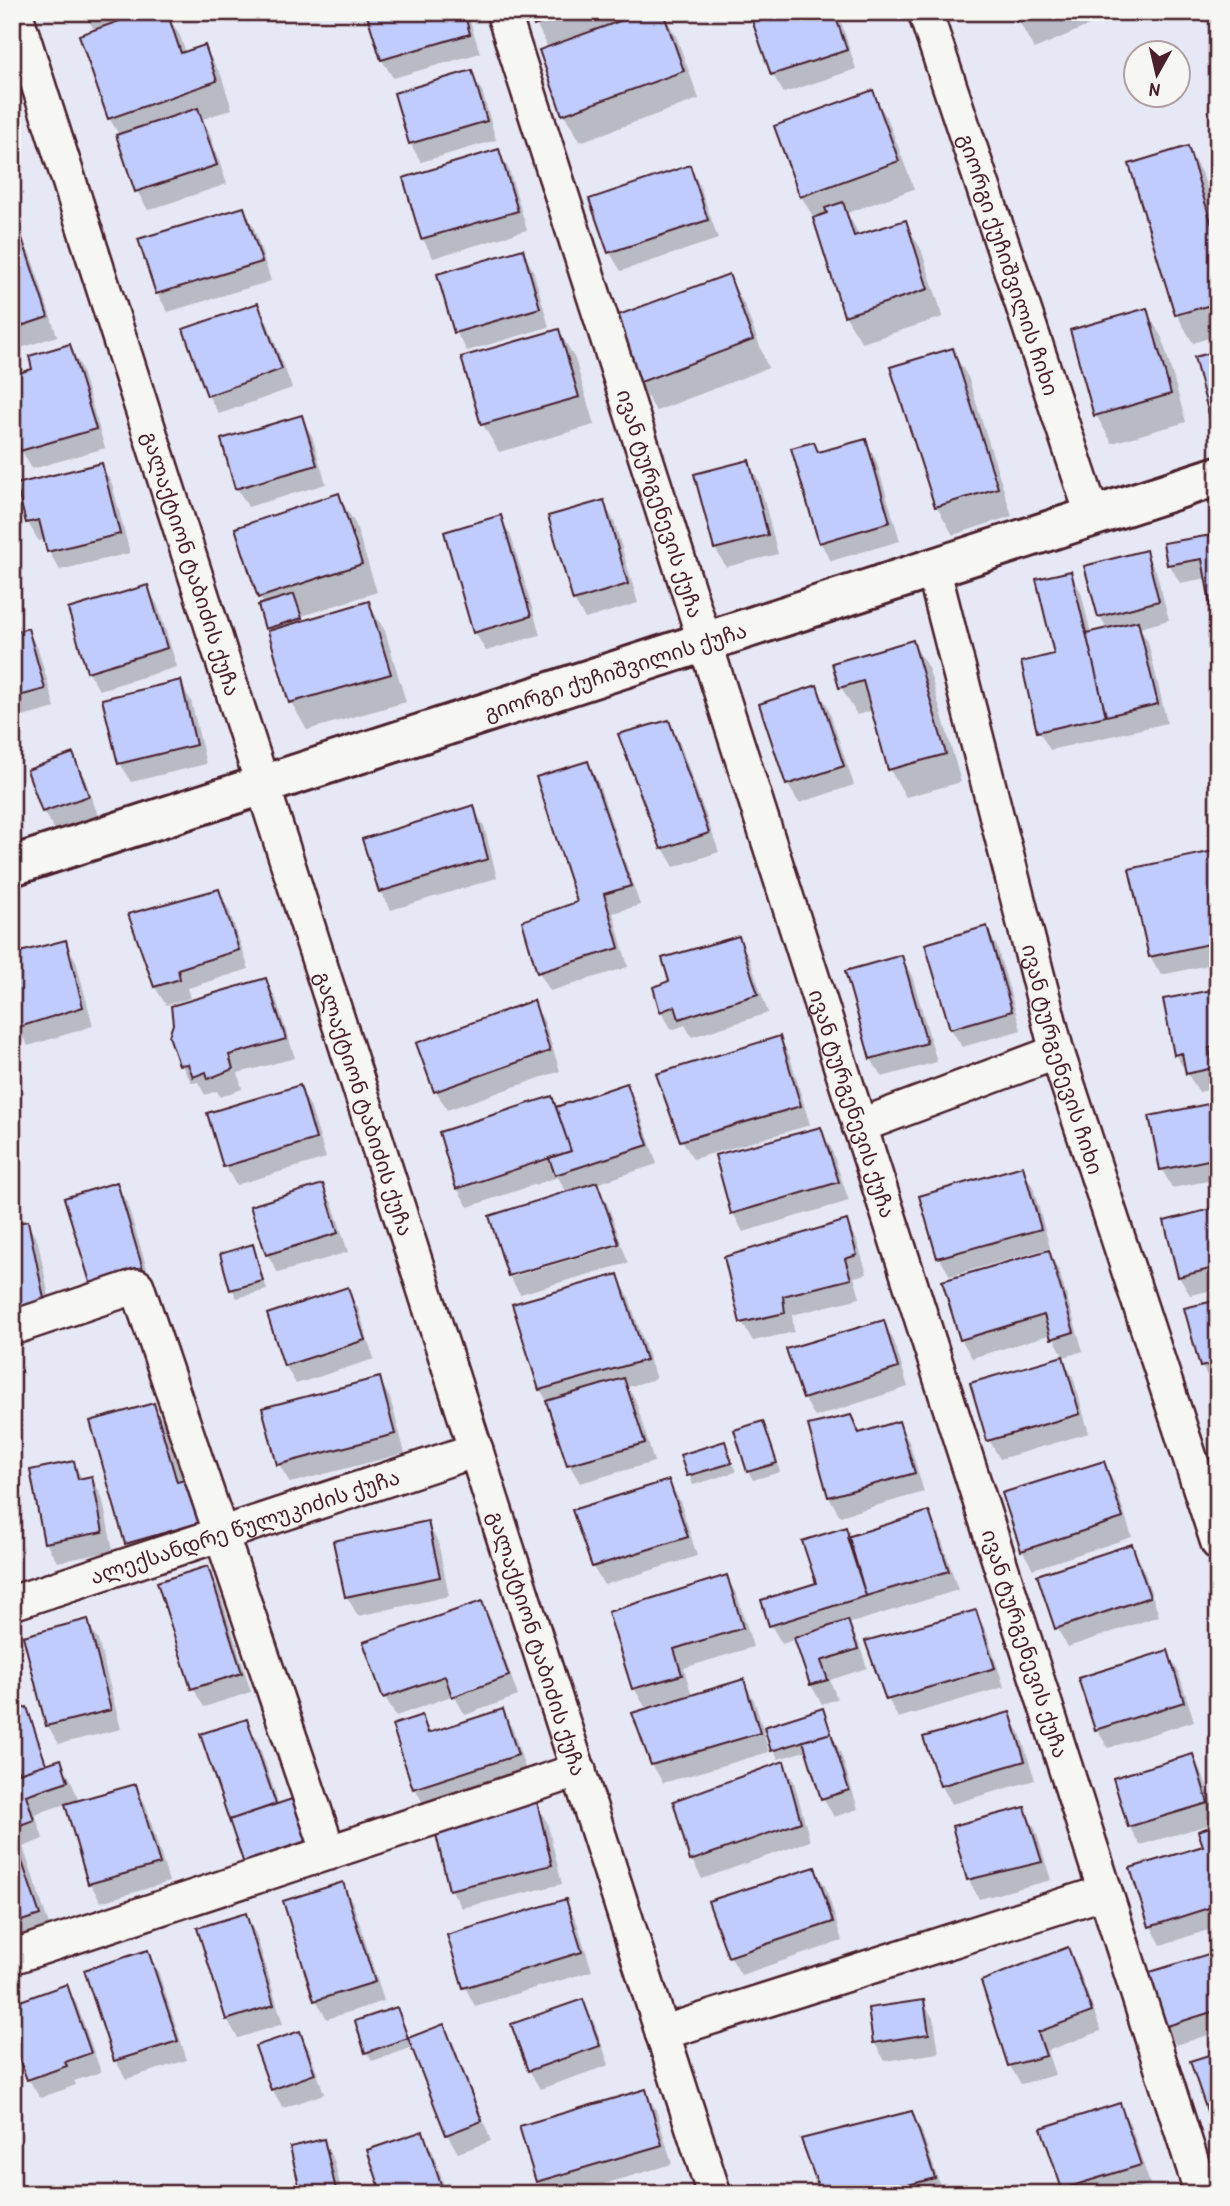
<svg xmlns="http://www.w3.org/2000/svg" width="1230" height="2206" viewBox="0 0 1230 2206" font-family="'Patrick Hand','Noto Sans Georgian',sans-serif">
<rect width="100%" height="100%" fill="#e6e9f5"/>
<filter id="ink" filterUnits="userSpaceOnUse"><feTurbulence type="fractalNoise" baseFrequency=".0143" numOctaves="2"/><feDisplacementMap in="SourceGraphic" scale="14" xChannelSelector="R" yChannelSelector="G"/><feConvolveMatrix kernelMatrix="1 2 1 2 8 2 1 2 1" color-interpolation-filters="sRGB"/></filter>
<g filter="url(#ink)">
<path fill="#0003" d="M84,12H166L180,36L186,53L205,48L221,75L232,109L203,119L208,129L227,184L148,210L137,191L118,136H120L109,118L95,31Z
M368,12H467L480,53L393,78L382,60Z
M530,12H662L676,36L699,99L580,142L564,114L549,49Z
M751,12H834L842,25L856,69L784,93L773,75Z
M1014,12H1115L1116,14L1034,49Z
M471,73L482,91L496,140L421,162L410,143Z
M872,93L888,120L914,189L847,213L860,236L905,222L921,249L943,317L862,343L845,315L815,220L801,196Z
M1187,148L1203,176L1218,225V335L1193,343L1177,315L1131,165Z
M499,151L509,170L527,230L433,258L423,239L405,179Z
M689,167L700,186L718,239L621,271L610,253L592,200Z
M244,209L254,228L271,281L168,312L157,293Z
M20,238L31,256L57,336L12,351V240Z
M522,251L533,270L549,327L467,351L456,332Z
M728,276L744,304L768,368L656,411L639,383L615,318Z
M258,305L268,324L292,388L219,414L208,395Z
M1146,310L1162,338L1186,422L1112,443L1096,415Z
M559,331L575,359L594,425L499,452L483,425L463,358Z
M69,346L80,365L105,448L32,469L22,451L35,371Z
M952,350L968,377L1012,516L953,535L937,507L893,369Z
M301,417L312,436L326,484L248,507L237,488Z
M865,441L876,460L900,541L831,561L820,542L814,444L819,454Z
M748,462L759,481L778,554L726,567L715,548Z
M101,465L112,484L130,553L60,570L49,552L46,539L39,541L28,523L18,485Z
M338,496L355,523L377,592L302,616L304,622L368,603L385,631L406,702L307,730L291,702L260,606L264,605L260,597Z
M603,502L614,521L638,603L585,619L574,600Z
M500,517L511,536L540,635L486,651L475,632Z
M1218,535V626L1214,620L1207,578L1180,583L1169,564Z
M1145,552L1156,571L1169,620L1140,628L1148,642L1167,723L1050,750L1039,731L1056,655L1070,573L1081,592L1091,634L1108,630L1100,616Z
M147,587L158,606L177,667L99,690L88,671Z
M27,630L38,649L55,708L12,720V635Z
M913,642L929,670L961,782L906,797L890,770L873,710L857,715L841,687Z
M180,682L191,701L206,764L131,782L120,763Z
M816,687L827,705L854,785L799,803L788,785L761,705Z
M668,722L679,741L719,852L674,867L663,848Z
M72,756L83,774L98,815L55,830L44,812L29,771Z
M588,763L598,782L640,905L613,913L628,967L550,991L539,972L579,903Z
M473,807L484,826L497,878L391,910L380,891Z
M1218,851V963L1161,975L1150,956Z
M218,891L229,910L249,969L188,988L190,998L166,1005L155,987Z
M986,928L997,947L1021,1030L962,1047L951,1029L927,946Z
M738,938L749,957L768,1013L692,1037L685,1025L672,1030L661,1011L656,988L672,983Z
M65,942L76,961L93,1026L28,1046L17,1027Z
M901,957L912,976L937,1062L882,1077L871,1059Z
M266,980L276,999L295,1058L238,1073L242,1089L220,1097L217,1091L205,1095L198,1082L192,1083L181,1064Z
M1218,991V1088L1199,1092L1175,1054Z
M533,1002L544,1021L560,1071L447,1110L436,1091Z
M780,1038L790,1057L810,1125L693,1159L682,1140Z
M626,1085L637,1104L657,1164L596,1184L607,1203L621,1242L511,1274V1277L622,1245L628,1263L520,1294L509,1276L567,1193L558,1177L468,1207L457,1188L551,1098L557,1108Z
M299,1087L310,1106L326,1158L236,1185L225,1166Z
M1218,1104V1179L1172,1188L1162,1169Z
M820,1129L831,1148L849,1201L743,1232L733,1213Z
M1022,1168L1033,1187L1050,1248L950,1276L939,1257Z
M116,1184L127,1203L155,1295L67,1200Z
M322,1186L333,1205L348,1252L278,1273L267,1254Z
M1218,1209V1289L1190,1295L1179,1277Z
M846,1222L857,1241L867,1274L854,1277L860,1298L792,1315L794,1332L753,1341L742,1322Z
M27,1223L38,1242L56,1332L12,1340Z
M252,1246L257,1255L267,1290L237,1298L232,1289Z
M1048,1252L1059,1271L1083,1351L1064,1357L1052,1334L972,1358L961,1339Z
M617,1276L628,1295L656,1379L627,1387L635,1399L654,1462L580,1483L569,1464L548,1403L540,1389Z
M347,1289L358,1308L374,1359L296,1384L285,1365Z
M1218,1301V1384L1213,1385L1202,1367Z
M884,1322L894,1341L908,1387L815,1417L804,1398Z
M1062,1358L1073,1377L1089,1433L1000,1459L989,1440Z
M379,1379L390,1398L405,1453L290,1483L279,1464Z
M153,1405L169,1433L183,1482L223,1548L143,1571L127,1544Z
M850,1417L860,1434L898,1423L909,1442L924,1492L840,1516L829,1497L810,1426Z
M763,1423L768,1432L780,1472L753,1480L748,1471Z
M725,1443L736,1472L693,1485L682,1456Z
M73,1463L83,1480L92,1478L102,1497L113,1551L57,1562L46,1543L32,1471Z
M1103,1463L1114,1482L1132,1537L1033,1569L1022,1550Z
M669,1482L680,1501L697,1556L604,1585L593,1567L574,1511Z
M928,1513L939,1532L958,1590L848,1624L858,1641L867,1668L830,1680L837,1699L822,1704L811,1685L796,1639L782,1644L771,1625L818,1584L850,1538Z
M427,1523L438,1542L449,1596L358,1616L347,1597L335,1543Z
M1131,1546L1142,1565L1159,1616L1068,1647L1057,1628Z
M207,1568L218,1586L251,1692L204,1707L193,1688L159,1583Z
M726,1577L737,1595L753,1647L684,1668L692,1697L743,1681L754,1700L763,1729L822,1710L841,1754L858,1809L834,1817L823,1798L808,1750L778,1759L767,1731L763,1732L769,1752L663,1783L652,1764L675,1702L674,1699L645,1707L634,1688Z
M481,1603L492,1622L518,1696L465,1715L454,1695L396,1716L385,1697Z
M976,1612L986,1631L1004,1687L898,1718L888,1699Z
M87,1621L98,1640L121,1729L59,1744L48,1726L25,1637Z
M1167,1652L1178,1671L1194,1721L1108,1748L1097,1729L1080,1679Z
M26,1709L47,1765L60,1761L71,1780L79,1802L136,1786L146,1805L169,1882L101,1902L90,1883L66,1804L35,1814L43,1839L23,1847L55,1943L12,1957V1777L22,1774Z
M502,1711L513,1730L527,1774L425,1807L415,1788L422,1717L431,1734Z
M1009,1714L1020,1733L1035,1780L952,1804L941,1785Z
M246,1721L257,1739L279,1805L331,1856L245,1863L202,1735Z
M1192,1756L1203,1775L1218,1822L1140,1845L1129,1826Z
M783,1764L794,1782L810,1841L702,1879L692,1860Z
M536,1804L547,1822L562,1884L462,1908L451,1889Z
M1024,1809L1035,1828L1051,1880L979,1899L969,1880L954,1827Z
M1218,1826V1927L1161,1945L1151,1926Z
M815,1869L826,1888L842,1941L741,1975L730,1956Z
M342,1884L353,1903L384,2001L327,2019L316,2000Z
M565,1901L576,1920L592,1971L475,2006L465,1987Z
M245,1916L256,1934L283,2024L238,2038L227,2019Z
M1068,1949L1078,1968L1101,2031L1047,2051L1055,2075L1021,2084L1010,2066L983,1982Z
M147,1952L158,1971L187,2060L126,2079L115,2060Z
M1218,1953V2032L1176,2045L1165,2026Z
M66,1986L77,2005L101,2072L74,2081L76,2085L40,2098L29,2080L12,2034Z
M582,2001L593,2020L609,2065L540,2089L529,2070Z
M923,2002L934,2020L939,2053L885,2061L874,2042Z
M396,2009L409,2039L443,2026L454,2045L491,2141L458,2153L447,2134L413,2047L372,2061L367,2052Z
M299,2033L310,2051L324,2094L283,2108L272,2089Z
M1218,2054V2129L1210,2116Z
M645,2091L656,2110L672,2164L570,2194H545L538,2181Z
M1119,2105L1130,2124L1150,2184L1119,2194H1066L1063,2188Z
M911,2113L922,2132L943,2194H822Z
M422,2134L433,2152L447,2194H384Z
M323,2141L334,2160L342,2194H303Z"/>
<path fill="#bfccfd" stroke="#4a1f2b" stroke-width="2" d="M145,12H167L181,53L205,45L217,81L108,119L79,35Z
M366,12H464L470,34L381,60Z
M528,12H571L534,26Z
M645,12H663L684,71L562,115L539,50Z
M749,12H834L847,50L771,75Z
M1012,12H1040L1016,22Z
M472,70L487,121L409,144L394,93Z
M873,90L899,161L800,197L774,126Z
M198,108L217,165L135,192L116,135Z
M1188,146L1218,245V303L1175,315L1129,164Z
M499,149L518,211L421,239L403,178Z
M690,165L708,220L608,253L589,199Z
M843,202L854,236L906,220L928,289L844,316L813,218L827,213L825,208Z
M244,207L262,262L156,294L138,239Z
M21,235L48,317L12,329V238Z
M523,249L540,308L454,333L437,274Z
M729,274L753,340L638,383L613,317Z
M258,303L282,369L207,396L183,329Z
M1147,308L1171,394L1094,416L1070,330Z
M559,329L579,397L481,425L461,357Z
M70,344L96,429L20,451L12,425V375L32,369L29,356Z
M953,348L998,488L935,507L890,367Z
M1218,351V425L1212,426L1194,357Z
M302,415L317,465L235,489L221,439Z
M866,439L890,522L819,543L791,448L814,442L818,452Z
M749,460L768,535L714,549L694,474Z
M102,463L120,534L47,552L39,520L26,523L16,484Z
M339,493L362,564L258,598L235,528Z
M604,500L628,584L573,601L548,516Z
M501,515L531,616L473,633L444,532Z
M1218,534V619L1213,620L1202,559L1167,565L1163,543Z
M1146,550L1159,601L1098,617L1084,566Z
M1071,571L1106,716L1037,732L1021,662L1054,654L1036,579Z
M148,585L167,648L87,672L68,609Z
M294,594L302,618L265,629L258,605Z
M369,601L391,674L289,703L268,631Z
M1138,621L1158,704L1106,716L1086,633Z
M28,628L45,689L12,698V633Z
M913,640L946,754L888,770L863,681L839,688L832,663Z
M181,680L196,745L118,764L102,699Z
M817,685L844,766L786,785L759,704Z
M669,720L709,833L661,849L618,734Z
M73,753L89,796L42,812L27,770Z
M588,761L631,886L604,894L619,948L537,973L522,921L577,902L536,777Z
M474,805L488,859L379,892L362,839Z
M1218,850V942L1149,957L1129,869Z
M219,889L239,950L178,969L180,979L154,987L128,914Z
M987,926L1012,1011L950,1029L925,944Z
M739,936L758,994L679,1019L675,1006L660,1012L653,987L669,981L662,958Z
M66,940L83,1007L16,1028L12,1015V954Z
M902,955L927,1043L870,1059L845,971Z
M266,978L286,1039L229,1055L233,1069L208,1079L206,1072L193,1077L188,1064L179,1065L169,1036L173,1024L171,1006Z
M1218,989V1046L1209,1048L1213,1068L1186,1074L1182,1053L1174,1055L1163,999Z
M534,1000L550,1051L434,1092L416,1043Z
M780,1036L801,1106L680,1141L656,1074Z
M627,1083L648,1145L555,1175L549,1158L571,1151L556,1107Z
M300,1085L316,1139L223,1167L207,1113Z
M552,1096L571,1151L456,1189L439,1132Z
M1218,1102V1158L1160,1170L1149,1116Z
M821,1127L839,1182L731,1214L715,1155Z
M1023,1166L1041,1229L937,1258L919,1196Z
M117,1182L145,1276L93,1292L64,1198Z
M597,1182L619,1244L508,1276L489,1216Z
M323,1184L338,1233L266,1255L250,1206Z
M1218,1207V1267L1178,1277L1164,1221Z
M847,1220L857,1255L845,1259L851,1279L783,1296L785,1313L740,1323L724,1257Z
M28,1221L47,1313L12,1320V1224Z
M253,1244L263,1281L230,1290L220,1254Z
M1049,1250L1074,1332L1051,1339L1044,1315L960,1340L942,1281Z
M618,1274L646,1360L539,1390L512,1304Z
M348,1287L365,1340L284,1366L267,1314Z
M1218,1300V1363L1200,1367L1184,1308Z
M884,1320L898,1368L803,1399L786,1349Z
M1063,1356L1080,1414L987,1441L970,1383Z
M380,1377L395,1434L277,1465L262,1408Z
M624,1378L645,1443L567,1465L546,1401Z
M154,1403L177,1482L196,1477L209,1520L125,1544L90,1421Z
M851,1415L859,1433L899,1421L915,1473L828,1497L808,1425Z
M763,1421L777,1463L747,1472L734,1430Z
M725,1441L732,1463L687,1476L680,1455Z
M74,1461L78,1479L92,1476L103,1532L44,1543L30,1470Z
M1104,1461L1123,1518L1021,1551L1002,1493Z
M669,1480L688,1537L592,1567L572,1510Z
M929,1511L949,1571L866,1596L847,1537Z
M428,1521L440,1577L345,1597L333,1541Z
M846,1527L866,1596L769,1626L761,1600L816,1583L802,1541Z
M1132,1544L1150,1597L1055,1629L1037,1575Z
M208,1566L242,1673L191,1689L157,1582Z
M727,1575L743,1628L674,1649L682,1675L632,1689L608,1612Z
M482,1601L509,1676L452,1697L445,1676L383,1698L363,1642Z
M976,1610L995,1668L886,1700L865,1641Z
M88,1619L111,1710L46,1726L23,1636Z
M848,1620L858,1649L821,1661L828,1680L810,1685L794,1638Z
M1168,1650L1184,1702L1095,1730L1078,1678Z
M744,1679L760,1733L651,1765L632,1713Z
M27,1707L46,1764L19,1773L12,1751V1712Z
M823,1708L831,1733L771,1751L764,1727Z
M503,1709L518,1755L413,1789L392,1725L422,1715L428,1733Z
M1010,1712L1025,1761L940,1786L923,1737Z
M247,1719L276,1804L229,1820L200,1734Z
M831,1733L849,1790L821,1799L803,1741Z
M1193,1754L1208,1803L1128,1827L1113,1778Z
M61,1759L68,1781L26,1795L34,1820L12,1828V1775Z
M784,1761L801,1822L690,1861L673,1801Z
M136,1784L160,1864L88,1884L65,1804Z
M307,1794L322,1837L244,1864L229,1820Z
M537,1802L552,1865L449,1890L434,1826Z
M1025,1807L1042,1862L967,1880L952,1826Z
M1218,1824V1905L1149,1927L1130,1868L1203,1846L1198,1831Z
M12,1832L40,1915L12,1924Z
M815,1867L833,1922L728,1957L708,1901Z
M343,1882L375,1982L314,2001L283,1901Z
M566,1899L582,1952L463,1988L447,1935Z
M246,1913L274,2005L226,2020L197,1928Z
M1068,1947L1092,2012L1038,2032L1046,2056L1008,2066L981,1981Z
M148,1950L178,2041L114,2061L84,1970Z
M1218,1951V2010L1164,2027L1147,1973Z
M67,1984L91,2053L65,2062L67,2066L27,2080L12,2039V2004Z
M583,1999L600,2046L528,2071L511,2024Z
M924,2000L929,2034L873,2043L868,2008Z
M397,2007L408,2038L365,2053L355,2021Z
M444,2024L482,2121L446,2135L408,2038Z
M300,2031L315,2074L271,2090L255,2046Z
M1218,2052V2114L1209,2117L1190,2061Z
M646,2089L662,2145L536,2182L519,2126Z
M1120,2103L1141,2165L1062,2189L1041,2128Z
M912,2111L935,2178L873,2194H821L801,2139Z
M423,2131L444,2194H382L367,2150Z
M324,2139L337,2194H301L290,2147Z"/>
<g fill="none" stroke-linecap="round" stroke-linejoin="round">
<defs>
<g id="street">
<path id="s1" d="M15,12L714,2194"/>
<path id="s2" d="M503,12L1202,2194"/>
<path id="s3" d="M925,12L1093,517"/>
<path id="s4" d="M933,568L1057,1052L1218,1543"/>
<path d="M859,1126L1057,1052"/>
<path d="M12,1328L137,1286L329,1853"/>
<path id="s5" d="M12,1603L476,1450"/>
<path d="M12,1957L579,1770"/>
<path d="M662,2033L1105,1892"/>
</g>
<g id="secondary">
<path id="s6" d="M12,866L1218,476"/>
</g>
</defs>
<use href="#street" stroke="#4a1f2b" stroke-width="38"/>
<use href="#secondary" stroke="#4a1f2b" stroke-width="44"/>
<use href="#street" stroke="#f6f6f2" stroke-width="33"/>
<use href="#secondary" stroke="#f6f6f2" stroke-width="38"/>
</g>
</g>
<g text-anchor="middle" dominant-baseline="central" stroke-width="6" stroke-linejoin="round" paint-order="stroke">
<g font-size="21" fill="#4a1f2b" stroke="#f6f6f2">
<text stroke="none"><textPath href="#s3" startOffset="266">გიორგი ქუჩიშვილის ჩიხი</textPath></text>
<text stroke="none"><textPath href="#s2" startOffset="516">ივან ტურგენევის ქუჩა</textPath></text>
<text stroke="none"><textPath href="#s1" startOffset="579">გალაქტიონ ტაბიძის ქუჩა</textPath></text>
<text stroke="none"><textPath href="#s6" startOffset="634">გიორგი ქუჩიშვილის ქუჩა</textPath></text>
<text stroke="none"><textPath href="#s4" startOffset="508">ივან ტურგენევის ჩიხი</textPath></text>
<text stroke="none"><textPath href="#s1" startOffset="1146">გალაქტიონ ტაბიძის ქუჩა</textPath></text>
<text stroke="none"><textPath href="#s2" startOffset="1146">ივან ტურგენევის ქუჩა</textPath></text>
<text stroke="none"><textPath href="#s5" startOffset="245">ალექსანდრე წულუკიძის ქუჩა</textPath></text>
<text stroke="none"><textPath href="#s1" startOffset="1713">გალაქტიონ ტაბიძის ქუჩა</textPath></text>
<text stroke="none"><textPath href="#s2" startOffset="1713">ივან ტურგენევის ქუჩა</textPath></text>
</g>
</g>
<rect width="1230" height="2206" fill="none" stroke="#f6f6f2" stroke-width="42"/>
<rect x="21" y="21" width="1188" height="2164" fill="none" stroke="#4a1f2b" stroke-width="2.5" filter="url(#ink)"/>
<g transform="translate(1157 74) rotate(188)"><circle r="33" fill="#f6f6f2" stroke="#b1a0a2" stroke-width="2"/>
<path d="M0-5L12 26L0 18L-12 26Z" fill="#4a1f2b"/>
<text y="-10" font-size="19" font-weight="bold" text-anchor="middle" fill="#4a1f2b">N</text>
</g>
</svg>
